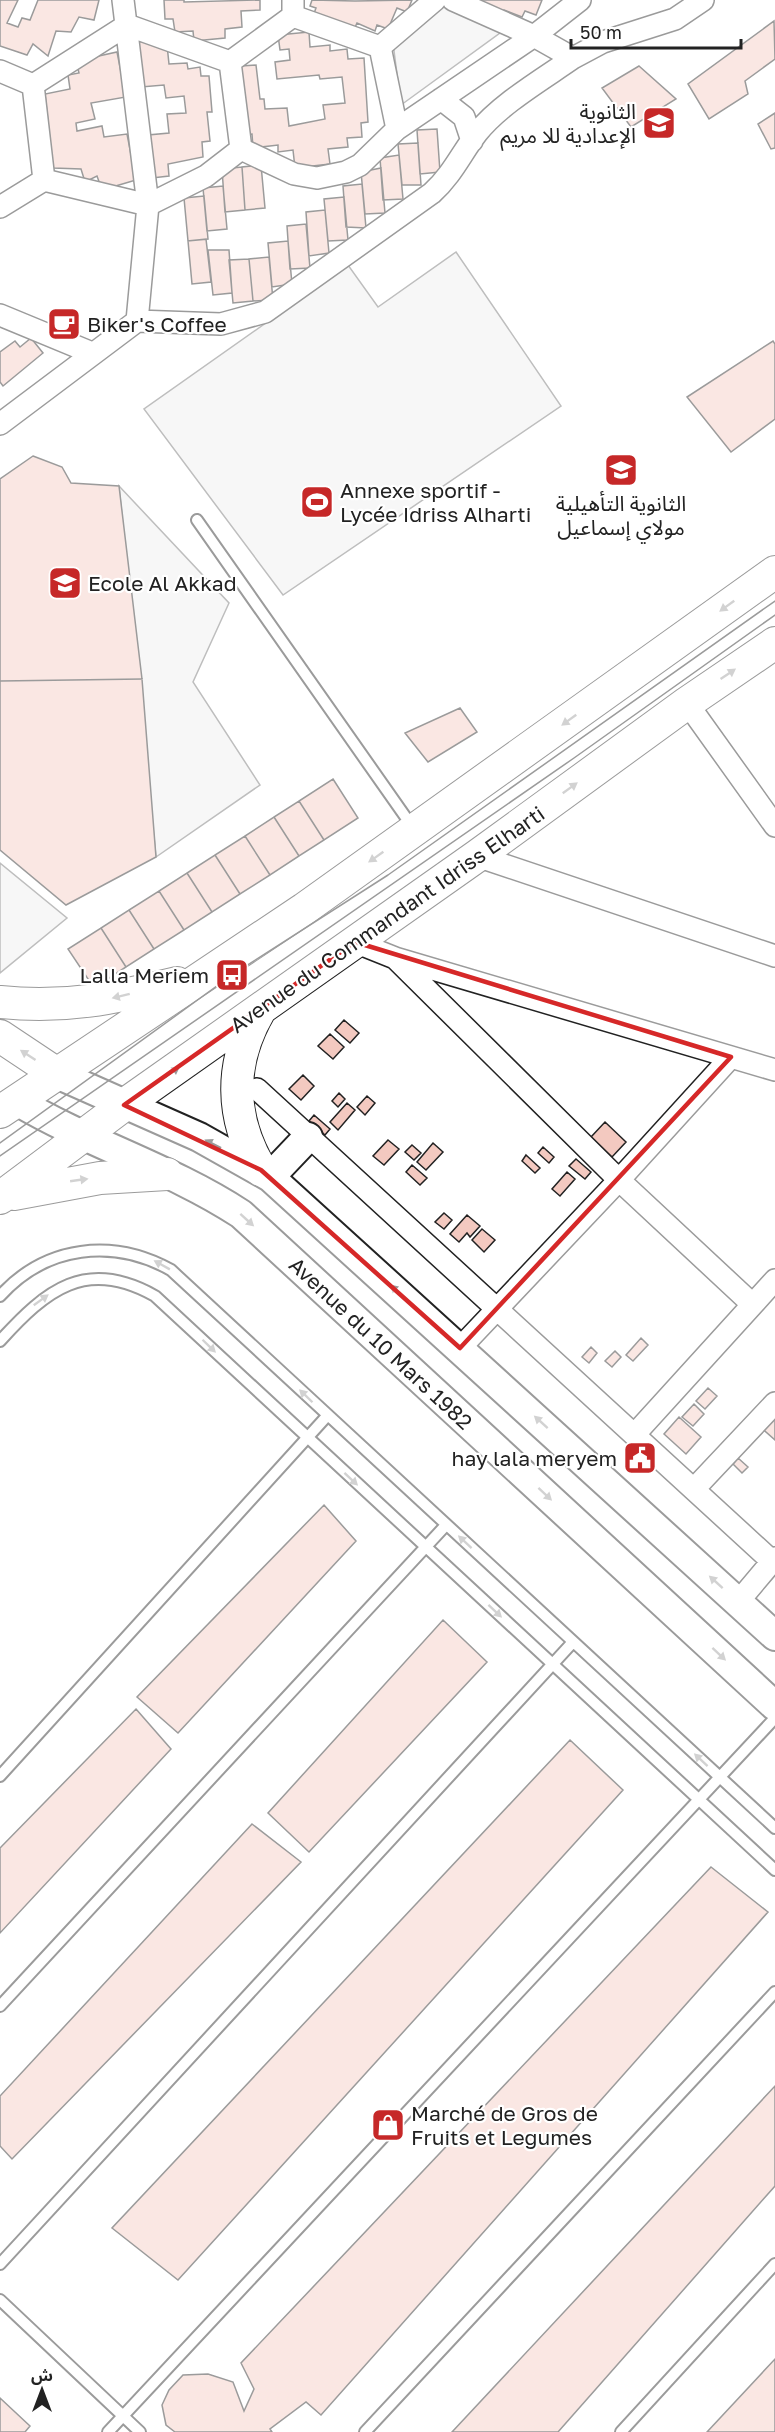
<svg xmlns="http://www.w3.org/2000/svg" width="775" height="2432" viewBox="0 0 775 2432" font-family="'Golos Text','Noto Sans Arabic',sans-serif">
<rect width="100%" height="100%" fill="#fff"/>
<path fill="#eee" stroke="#6f6f6f" stroke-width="1.5" d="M449,1L504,30L401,105L393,43Z
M456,252L561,406L283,595L144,409L348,265L378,307Z
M119,486L229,603L193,682L260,785L156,857Z
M0,863L67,918L0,973Z"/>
<path fill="#f3c9c0" stroke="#222" stroke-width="1.5" d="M0,0H18L7,23L18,27L22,18L30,20L38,0H99L94,20L79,17L71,32L56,31L48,56L33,44L27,55L0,46Z
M164,0H184V2L260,0V10L241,11L242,27L225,29V38L194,41L193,31L175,32L173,19H165Z
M312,0L355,1L412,0L407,12L397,8L388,29L377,25L375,31L357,23L353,32L313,16L316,8L310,6Z
M461,0H542L536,15L525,11L522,17L504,10L501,19Z
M774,21L775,59L745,81L748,94L709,119L688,84Z
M309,32L310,47L330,45V51L347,49L348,59L364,58L368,122L361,123L362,137L347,138L348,147L328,149L330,164L295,168L293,150L278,152V145L253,148L252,134L242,135L241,66L256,65L260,99H264L265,109L287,108L289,126L325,119L323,105L345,103L342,77L320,79L319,75L277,79L275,62L290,60L289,49L280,50L278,35Z
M160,40L167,45L169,64L187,63L188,69L200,67L201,76H209L212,112H207L210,141L202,142L203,157L168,164L169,176L152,178L148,135L169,133L167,114L186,113L184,96L166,98L164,85L141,87L136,42Z
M117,52L126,97L91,103L95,119L76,123L77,131L102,126L104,137L127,134L136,180L102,190L97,176L85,182L81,169L53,168L45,94L70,89L68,75L79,73L76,61Z
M639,66L676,99L631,127L602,88Z
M775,113V148L771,149L758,124Z
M437,129L440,172L420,174L417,130Z
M418,143L421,185H402L398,144Z
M399,155L403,199L383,200L380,158Z
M261,165L265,208L245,210L242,167Z
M242,167L245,210L225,212L222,169Z
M381,168L385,213L365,214L361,172Z
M362,184L366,228L346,227L343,186Z
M223,186L227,229L207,231L203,188Z
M204,196L208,239L188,241L184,198Z
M344,197L348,240L328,241L324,199Z
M325,210L329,253L309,256L306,212Z
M306,224L310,268L290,269L287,226Z
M206,239L211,282L192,284L188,241Z
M288,241L292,284L272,287L268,243Z
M208,250H229L232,293L213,295Z
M269,257L273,300L253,301L249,259Z
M249,259L253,301L233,303L229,260Z
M31,338L43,353L3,386L0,382V352L15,341L20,347Z
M773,341L775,344V419L731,452L687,397Z
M33,456L62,467L71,483L119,486L142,679L0,681V479Z
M142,679L156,857L66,905L0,850V681Z
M460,708L477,732L428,762L405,733Z
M333,779L358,818L324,840L299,801Z
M299,801L324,840L299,856L274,817Z
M274,817L299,856L270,875L245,836Z
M245,836L270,875L240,894L215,855Z
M215,855L240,894L212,912L187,873Z
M187,873L212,912L184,930L159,891Z
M159,891L184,930L154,949L129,910Z
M129,910L154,949L126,967L101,928Z
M101,928L126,967L94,988L68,949Z
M344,1020L359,1033L350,1043L335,1030Z
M330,1034L344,1047L333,1059L318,1046Z
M303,1075L314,1086L301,1100L289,1089Z
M339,1093L345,1099L338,1107L332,1101Z
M367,1096L375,1103L365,1115L357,1107Z
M347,1103L355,1110L338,1130L330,1122Z
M314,1115L330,1129L325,1135L309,1121Z
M605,1122L626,1142L612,1157L591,1137Z
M388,1140L399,1149L384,1165L373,1156Z
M433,1143L443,1152L426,1170L417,1162Z
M412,1145L421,1153L414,1160L405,1152Z
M543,1147L554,1157L549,1163L538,1153Z
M526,1155L540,1168L535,1173L522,1161Z
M576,1159L591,1172L585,1179L569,1166Z
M412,1165L427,1178L420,1185L406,1172Z
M567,1172L575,1179L560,1196L552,1189Z
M444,1213L452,1220L444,1229L435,1222Z
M467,1215L480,1226L470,1237L467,1233L459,1242L450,1234Z
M482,1229L495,1240L484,1252L472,1240Z
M641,1338L648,1345L633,1361L626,1355Z
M591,1347L597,1353L589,1363L582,1357Z
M615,1351L621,1357L612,1367L605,1361Z
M708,1388L717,1396L705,1409L696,1401Z
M694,1404L704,1414L693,1426L682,1417Z
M775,1406V1440L758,1425Z
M679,1417L701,1437L686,1454L664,1434Z
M738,1458L748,1467L742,1473L733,1464Z
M324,1505L356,1541L178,1733L137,1697Z
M443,1620L487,1662L309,1852L268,1813Z
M136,1709L171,1749L0,1933V1848Z
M570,1740L623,1790L178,2280L112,2228Z
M252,1824L301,1862L12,2159L0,2146V2096Z
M711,1867L768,1912L321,2415L306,2402L270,2429L272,2432H175L166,2425L162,2405L169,2390L183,2375L208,2374L233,2382L244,2411L254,2389L241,2363Z
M775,2086V2186L558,2432H452Z
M775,2359V2432H707Z
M0,2398L30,2426L25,2432H0Z"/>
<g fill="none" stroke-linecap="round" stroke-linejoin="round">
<defs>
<path id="lane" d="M197,520L414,829
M0,1296C46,1245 113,1238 171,1270L775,1828
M0,1341C46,1290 86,1257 155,1296L775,1870
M0,1776L327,1416
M0,2006L446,1525
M0,2264L573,1642
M0,2300L140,2432
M108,2432L775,1718
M365,2432L775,1992
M621,2432L775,2264"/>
<path id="street" d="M123,0L148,205L137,321
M453,0L534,36L580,0
M293,16L380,47
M230,62L293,16V0
M230,62L241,149
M0,71L33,85L127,25L230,62
M33,85L44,180
M441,99L464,117L472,141
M397,129L380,47L435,0
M241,149L294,174L317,178L346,172L360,165L397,129L534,36L573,58L603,42L675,19L703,0
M0,207L44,180L148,205L206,176L241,149
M0,315L92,353
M0,424L137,321L221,324L265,312L432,193C452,175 461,154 477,133C500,104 543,79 573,58
M687,703L775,826
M477,856L775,956
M355,942L395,958L775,1070
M395,958L619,1180L752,1304
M257,1089L775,1564
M460,1348L619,1180L731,1057
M635,1434L775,1280
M694,1489L775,1403
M738,1602L775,1558"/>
<path id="secondary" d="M57,1074L199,1137L270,1177L775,1636
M17,1101C89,1144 171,1168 241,1214L775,1706
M270,1177L308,1137"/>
<path id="primary" d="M0,1002C66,1009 114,998 177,983
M260,1010C229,1063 230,1118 261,1170
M0,1036L57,1074
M0,1112L304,909L775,572
M14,1194L100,1178L167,1174
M0,1198L124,1105L477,856L687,703L775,643"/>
</defs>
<use href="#lane" stroke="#222" stroke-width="14"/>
<use href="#street" stroke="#222" stroke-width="24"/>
<use href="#secondary" stroke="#222" stroke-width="32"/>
<use href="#primary" stroke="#222" stroke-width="34"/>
<use href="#lane" stroke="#fff" stroke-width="10"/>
<use href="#street" stroke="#fff" stroke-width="21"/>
<use href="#secondary" stroke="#fff" stroke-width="28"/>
<use href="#primary" stroke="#fff" stroke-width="32"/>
<path stroke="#222" stroke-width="1.5" d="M0,1143L232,975L388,875L775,601
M0,1156L574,758L775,615"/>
</g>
<defs><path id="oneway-solid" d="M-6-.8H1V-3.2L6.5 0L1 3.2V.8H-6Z" transform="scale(1.5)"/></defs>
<g fill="#9c9c9c">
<use href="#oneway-solid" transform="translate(727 606) rotate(144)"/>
<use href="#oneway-solid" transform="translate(728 674) rotate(-34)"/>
<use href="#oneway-solid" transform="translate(569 720) rotate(144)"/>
<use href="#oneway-solid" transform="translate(570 788) rotate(-36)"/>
<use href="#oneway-solid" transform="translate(376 857) rotate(145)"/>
<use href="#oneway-solid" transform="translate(121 996) rotate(166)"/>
<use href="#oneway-solid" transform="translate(28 1055) rotate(-147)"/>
<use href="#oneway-solid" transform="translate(172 1072) rotate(-35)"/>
<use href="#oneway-solid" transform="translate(213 1144) rotate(-153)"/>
<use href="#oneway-solid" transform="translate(79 1180) rotate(-8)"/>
<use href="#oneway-solid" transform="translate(247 1220) rotate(42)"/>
<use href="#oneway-solid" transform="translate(162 1265) rotate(-151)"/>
<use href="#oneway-solid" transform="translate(397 1291) rotate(-138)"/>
<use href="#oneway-solid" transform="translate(41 1300) rotate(-36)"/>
<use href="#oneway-solid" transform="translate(209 1346) rotate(44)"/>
<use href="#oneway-solid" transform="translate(306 1396) rotate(-136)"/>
<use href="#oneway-solid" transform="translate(541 1422) rotate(-138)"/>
<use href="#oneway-solid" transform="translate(351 1479) rotate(43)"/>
<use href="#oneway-solid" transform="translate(545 1494) rotate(43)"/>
<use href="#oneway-solid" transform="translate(465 1542) rotate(-137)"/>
<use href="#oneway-solid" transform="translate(716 1582) rotate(-138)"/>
<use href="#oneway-solid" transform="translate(495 1611) rotate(43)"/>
<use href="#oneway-solid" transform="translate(719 1654) rotate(43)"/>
<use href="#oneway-solid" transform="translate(701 1760) rotate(-137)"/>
</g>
<path d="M0 0H775V2432H0ZM355,942L731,1057L460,1348L261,1170L124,1105Z" fill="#fff" fill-opacity=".55" fill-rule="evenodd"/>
<path fill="none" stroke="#d62828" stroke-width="4.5" stroke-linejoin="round" d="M355,942L731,1057L460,1348L261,1170L124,1105Z"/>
<defs>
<symbol id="school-square" viewBox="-11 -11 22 22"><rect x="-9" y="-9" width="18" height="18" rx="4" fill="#c62828" stroke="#fff"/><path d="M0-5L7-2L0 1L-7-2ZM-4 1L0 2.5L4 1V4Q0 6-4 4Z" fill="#fff"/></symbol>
<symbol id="cafe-square" viewBox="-11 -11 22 22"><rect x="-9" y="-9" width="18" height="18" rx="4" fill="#c62828" stroke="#fff"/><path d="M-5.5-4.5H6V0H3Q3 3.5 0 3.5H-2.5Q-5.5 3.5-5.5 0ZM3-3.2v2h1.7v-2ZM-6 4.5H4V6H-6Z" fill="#fff"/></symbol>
<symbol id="stadium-square" viewBox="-11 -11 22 22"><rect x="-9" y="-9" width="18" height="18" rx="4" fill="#c62828" stroke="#fff"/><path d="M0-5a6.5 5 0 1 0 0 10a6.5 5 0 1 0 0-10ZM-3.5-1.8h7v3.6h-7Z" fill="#fff"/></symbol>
<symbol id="bus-square" viewBox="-11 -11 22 22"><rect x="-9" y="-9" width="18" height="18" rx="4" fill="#c62828" stroke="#fff"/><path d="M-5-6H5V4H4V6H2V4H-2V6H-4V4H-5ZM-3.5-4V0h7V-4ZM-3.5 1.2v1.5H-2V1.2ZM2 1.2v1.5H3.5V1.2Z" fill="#fff"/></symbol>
<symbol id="civic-square" viewBox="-11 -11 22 22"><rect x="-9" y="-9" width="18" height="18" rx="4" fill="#c62828" stroke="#fff"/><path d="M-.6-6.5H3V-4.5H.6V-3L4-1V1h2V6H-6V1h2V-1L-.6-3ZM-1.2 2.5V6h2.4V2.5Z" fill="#fff"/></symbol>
<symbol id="shop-square" viewBox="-11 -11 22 22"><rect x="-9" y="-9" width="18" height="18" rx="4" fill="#c62828" stroke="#fff"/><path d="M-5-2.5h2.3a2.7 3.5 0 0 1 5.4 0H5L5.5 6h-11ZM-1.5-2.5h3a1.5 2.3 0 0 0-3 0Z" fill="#fff"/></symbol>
</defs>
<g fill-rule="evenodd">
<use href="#school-square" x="640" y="104" width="38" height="38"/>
<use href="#cafe-square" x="45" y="305" width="38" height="38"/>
<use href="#school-square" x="602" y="451" width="38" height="38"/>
<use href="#stadium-square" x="298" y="483" width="38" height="38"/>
<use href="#school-square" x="46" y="564" width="38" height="38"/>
<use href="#bus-square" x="213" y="956" width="38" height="38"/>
<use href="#civic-square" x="621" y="1439" width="38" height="38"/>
<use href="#shop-square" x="369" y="2106" width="38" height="38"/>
</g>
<g text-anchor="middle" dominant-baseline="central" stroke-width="4.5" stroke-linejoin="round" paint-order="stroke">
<g font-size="21" fill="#222" stroke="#fff" text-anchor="start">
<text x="636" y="111" text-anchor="end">الثانوية<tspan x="636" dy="24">الإعدادية للا مريم</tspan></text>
<text x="87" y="324">Biker's Coffee</text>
<text x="340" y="490">Annexe sportif -<tspan x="340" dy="24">Lycée Idriss Alharti</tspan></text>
<text x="621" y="503" text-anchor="middle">الثانوية التأهيلية<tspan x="621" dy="24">مولاي إسماعيل</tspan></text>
<text x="88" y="583">Ecole Al Akkad</text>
<text x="209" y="975" text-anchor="end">Lalla Meriem</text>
<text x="617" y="1458" text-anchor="end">hay lala meryem</text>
<text x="411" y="2113">Marché de Gros de<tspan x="411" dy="24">Fruits et Legumes</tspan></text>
</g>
<g font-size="21" fill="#222" stroke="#fff">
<text transform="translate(387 919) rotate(-35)">Avenue du Commandant Idriss Elharti</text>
<text transform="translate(381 1343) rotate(43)">Avenue du 10 Mars 1982</text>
</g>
</g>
<g transform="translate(42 2390)" stroke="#ffffff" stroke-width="4.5" paint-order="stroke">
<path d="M0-4.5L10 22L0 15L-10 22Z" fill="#222222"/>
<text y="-9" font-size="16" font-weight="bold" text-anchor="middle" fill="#222222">ش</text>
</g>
<path d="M571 39v9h170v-9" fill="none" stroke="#222222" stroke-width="3"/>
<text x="580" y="39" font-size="18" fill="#222222" stroke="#ffffff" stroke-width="4.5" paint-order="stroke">50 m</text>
</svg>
